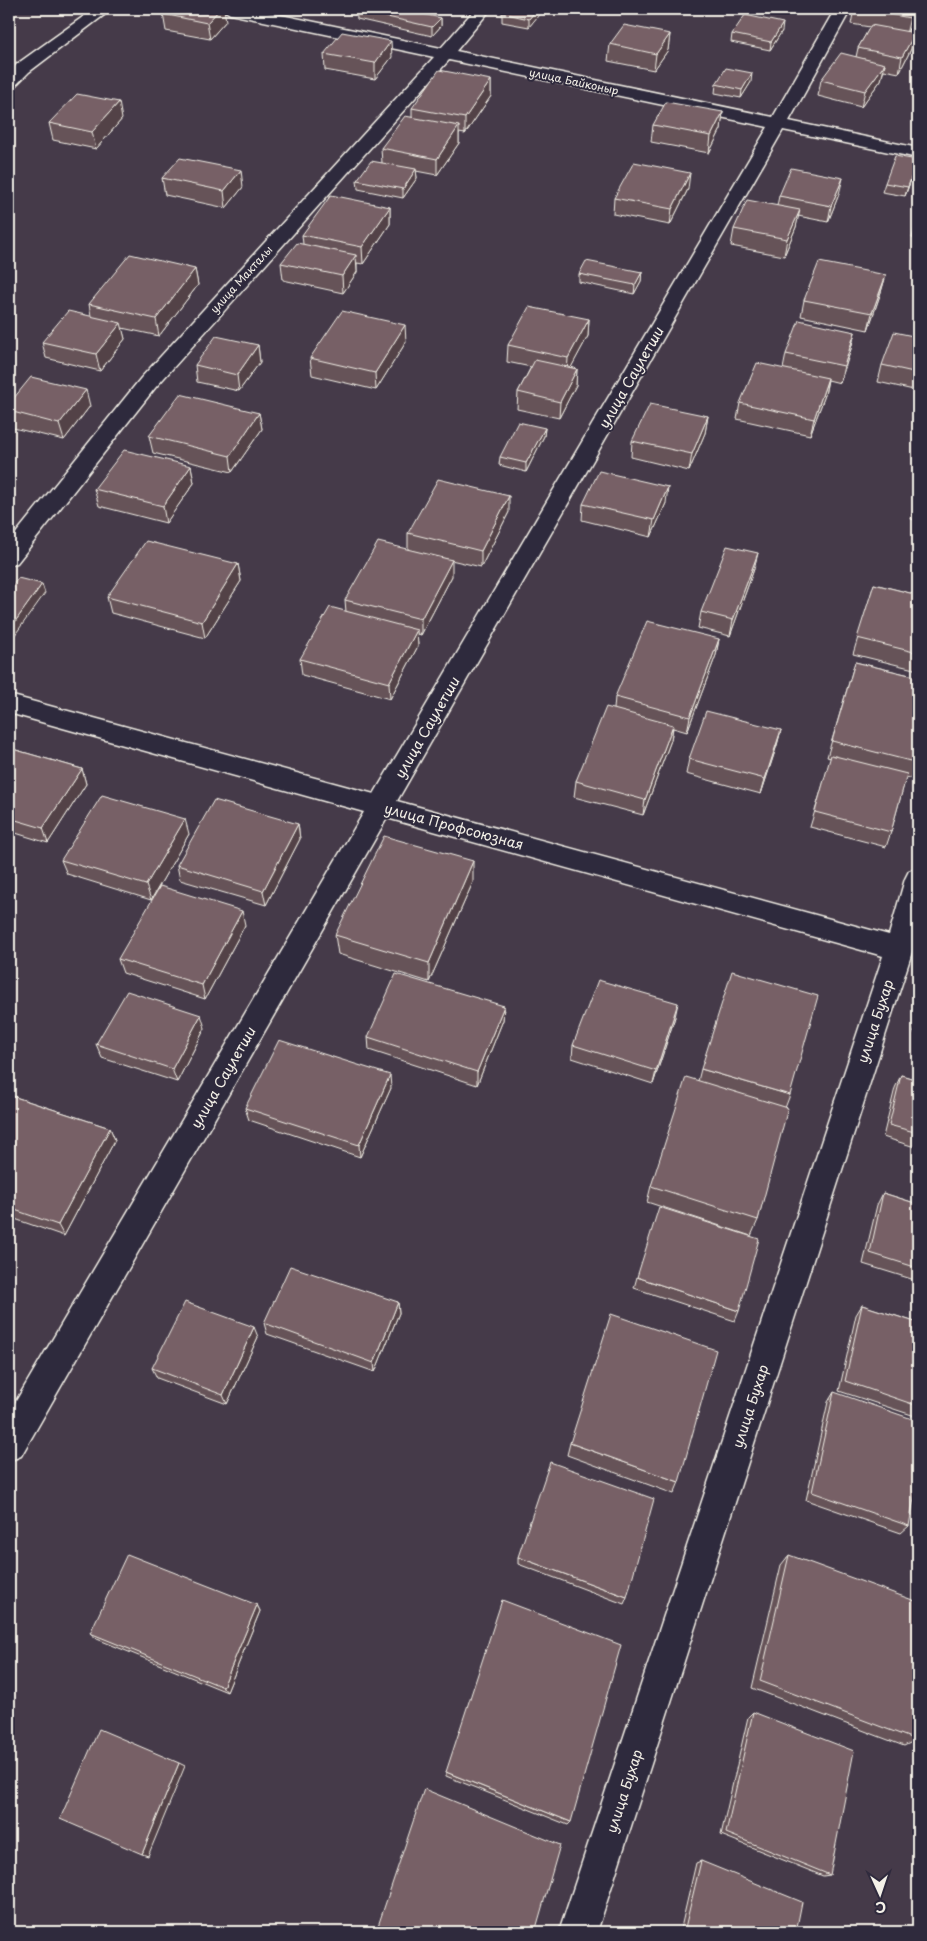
<svg xmlns="http://www.w3.org/2000/svg" width="927" height="1941" viewBox="0 0 927 1941" font-family="'Playpen Sans',sans-serif">
<rect width="100%" height="100%" fill="#453a49"/>
<filter id="ink" filterUnits="userSpaceOnUse"><feTurbulence type="fractalNoise" baseFrequency=".02" numOctaves="2"/><feDisplacementMap in="SourceGraphic" scale="10" xChannelSelector="R" yChannelSelector="G"/><feConvolveMatrix kernelMatrix="1 2 1 2 8 2 1 2 1" color-interpolation-filters="sRGB"/></filter>
<g filter="url(#ink)">
<g fill="none" stroke-linecap="round" stroke-linejoin="round">
<defs>
<path id="minor" d="M94,9H112L29,72L15,86L9,87V73L17,64Z
M222,9H252L441,48L475,9H491L456,51L773,117L835,9H851L789,121L918,148V158L783,130L397,801L889,935L905,879L909,871L918,868V928L913,949L597,1932H559L883,956L387,818L21,1456L9,1461V1413L364,812L9,713V695L374,794L768,127L449,60L155,388L17,563L9,565V542L141,378L434,57L230,14Z"/>
</defs>
<use href="#minor" stroke="#f4f1e8" stroke-width="3"/>
<use href="#minor" fill="#2f2a3d" fill-rule="evenodd"/>
</g>
<path fill="#665358" stroke="#f4f1e8" d="M311,9H334L330,13Z
M505,9H543L529,27L502,22V13Z
M774,9H794L792,12Z
M854,9H918V12L908,32L911,49L899,73L884,70L881,80L861,107L818,96L821,80L856,57L858,48L870,27L851,24Z
M356,10L441,18V26L432,36L357,19Z
M163,14L226,21L210,39L166,31Z
M782,31L770,50L731,42L732,34Z
M670,34L668,50L654,70L608,61L610,44Z
M324,54L392,57L375,79L325,70Z
M491,80V96L465,134L459,133V143L437,175L416,171L417,178L403,198L358,189L357,180L382,163L381,148L412,117V108Z
M751,82L741,98L715,93L716,84Z
M723,112L721,129L709,153L651,142L653,125Z
M122,119L96,149L53,140L49,123Z
M917,160L915,169L905,196L882,192L885,183Z
M162,178L243,187L226,208L165,195Z
M688,189L670,225L613,214L614,198Z
M839,194L828,222L798,216L796,227L784,256L731,246L734,229L777,206L779,196Z
M390,207V224L363,264L357,263V272L343,293L283,280L281,263L303,244L302,235Z
M918,216V240L912,238Z
M195,269L198,285L159,336L122,328L125,339L100,371L46,358L42,342L91,316L89,304Z
M642,272L641,281L634,294L579,282V274Z
M886,275L881,292L868,330L801,316L804,300Z
M589,319L588,336L571,367L577,369L576,385L559,418L517,409L518,392L531,367L507,362L508,345Z
M855,332L851,349L840,383L828,380L825,395L810,435L737,419L740,403L783,369L786,354Z
M918,337V391L878,382L882,365Z
M406,342L376,390L312,375L310,358Z
M258,345L260,362L239,391L197,382L195,365Z
M9,404L90,406L64,440L9,427Z
M259,413L262,429L232,472L153,453L149,436Z
M708,416L705,433L689,471L631,457L632,441Z
M545,428L544,436L526,472L499,465L500,457Z
M191,466L194,483L166,523L99,506L94,489Z
M918,496V521L911,519Z
M666,503L651,537L582,520L583,504Z
M509,512L481,567L438,557L452,576L421,635L417,634L418,646L390,699L302,675L300,659L346,612L345,600L408,549V533Z
M238,564L241,581L205,638L111,613L107,597Z
M754,569L730,636L698,628L701,612Z
M874,584L918,595V670L853,654Z
M719,639L716,655L687,732L673,728L671,740L643,815L574,797L576,781L614,709L615,697Z
M855,662L918,677V780L906,777L891,832L886,847L810,827L831,758L827,757Z
M781,730L777,745L761,794L686,774L689,759Z
M9,748L82,769L86,784L48,843L9,831Z
M298,824L300,839L266,905L180,880L177,865Z
M189,834L151,900L67,874L61,860Z
M473,882L429,982L338,954L335,935Z
M245,925L205,999L123,973L118,959Z
M504,1006L503,1020L477,1085L369,1050L368,1037Z
M918,1014V1034L914,1033Z
M675,1017L653,1084L572,1058L573,1045Z
M205,1028L177,1082L102,1058L96,1044Z
M701,1069L790,1095L785,1108L758,1220L751,1236L647,1202L651,1186L698,1081Z
M901,1075L918,1080V1148L883,1137L895,1088Z
M391,1088L360,1157L249,1120L245,1108Z
M9,1095L110,1128L115,1140L64,1236L9,1217Z
M883,1193L918,1204V1281L863,1264L877,1205Z
M637,1277L739,1311L735,1321L634,1288Z
M398,1302L399,1313L375,1372L267,1334L264,1323Z
M862,1305L918,1323V1417L839,1391L856,1315Z
M258,1337L227,1404L157,1378L152,1368Z
M834,1392L909,1526L901,1533L806,1500L828,1402Z
M570,1443L679,1482L674,1494L567,1455Z
M789,1555L916,1740L904,1746L752,1688L781,1565Z
M518,1557L627,1597L624,1604L518,1564Z
M257,1605L260,1611L227,1692L97,1639L90,1633Z
M753,1712L830,1875L823,1876L721,1835L748,1717Z
M446,1772L571,1822L568,1825L446,1776Z
M701,1861L796,1932H680L696,1863Z"/>
<path fill="#534347" stroke="#f4f1e8" d="M220,9H224L226,21L210,39L207,23Z
M330,9H334L330,13Z
M537,9H543V10L529,27V19Z
M915,9H918V12L906,34L910,18Z
M441,18V26L432,36V27Z
M783,23L782,31L770,50L771,42Z
M915,33L911,49L899,73L902,57Z
M670,34L668,50L654,70L656,54Z
M391,41L392,57L375,79V63Z
M885,64L881,80L861,107L865,91Z
M752,73L751,82L741,98L742,90Z
M491,80V96L465,134V118Z
M119,102L122,119L96,149L92,132Z
M723,112L721,129L709,153L711,136Z
M459,126V143L437,175V159Z
M917,160L915,169L905,196Z
M416,169L417,178L403,198V189Z
M241,170L243,187L226,208L224,191Z
M690,173L688,189L670,225L672,209Z
M843,178L839,194L828,222L831,206Z
M390,207V224L363,264L362,247Z
M800,210L796,227L784,256L787,239Z
M356,255L357,272L343,293L342,276Z
M195,269L198,285L159,336L156,319Z
M642,272L641,281L634,294L635,285Z
M886,275L881,292L868,330L872,313Z
M589,319L588,336L567,375L568,358Z
M121,323L125,339L100,371L96,354Z
M405,325L406,342L376,390L375,373Z
M855,332L851,349L840,383L844,366Z
M258,345L260,362L239,391L237,375Z
M577,369L576,385L559,418L560,402Z
M828,378L825,395L810,435L814,419Z
M86,390L90,406L64,440L59,424Z
M259,413L262,429L232,472L230,456Z
M708,416L705,433L689,471L692,454Z
M545,428L544,436L526,472V463Z
M191,466L194,483L166,523L163,506Z
M668,487L666,503L651,537L654,520Z
M509,496V512L481,567V551Z
M758,553L754,569L730,636L733,620Z
M452,560V576L421,635V619Z
M238,564L241,581L205,638L202,622Z
M42,584L45,593L9,643V630Z
M417,630L418,646L390,699L389,683Z
M719,639L716,655L687,732L690,717Z
M673,725L671,740L643,815L645,800Z
M781,730L777,745L761,794L765,779Z
M82,769L86,784L48,843L43,828Z
M185,819L189,834L151,900L146,885Z
M298,824L300,839L266,905L263,891Z
M473,861V882L429,982V963Z
M242,911L245,925L205,999L202,985Z
M678,1003L675,1017L653,1084L656,1071Z
M504,1006L503,1020L477,1085V1072Z
M201,1015L205,1028L177,1082L172,1069Z
M390,1075L391,1088L360,1157L359,1145Z
M110,1128L115,1140L64,1236L58,1225Z
M398,1302L399,1313L375,1372L374,1363Z
M254,1327L258,1337L227,1404L223,1395Z
M257,1605L260,1611L227,1692L223,1687Z
M179,1763L185,1766L148,1856L142,1854Z"/>
<path fill="#776066" stroke="#f4f1e8" d="M168,9H220L207,23L163,14Z
M358,9H400L441,18L432,27L356,10Z
M505,9H537L529,19L502,13Z
M862,9H915L910,18Z
M745,15L783,23L771,42L732,34Z
M624,25L670,34L656,54L610,44Z
M871,25L915,33L902,57L858,48Z
M342,32L391,41L375,63L324,54Z
M841,53L885,64L865,91L821,80Z
M726,68L752,73L742,90L716,84Z
M439,70L491,80L465,118L412,108Z
M77,94L119,102L92,132L49,123Z
M666,102L723,112L711,136L653,125Z
M405,116L459,126L437,159L381,148Z
M895,156L917,160L908,187L885,183Z
M180,158L241,170L224,191L162,178Z
M371,161L416,169L403,189L357,180Z
M634,162L690,173L672,209L614,198Z
M791,168L843,178L831,206L779,196Z
M331,195L390,207L362,247L302,235Z
M747,200L800,210L787,239L734,229Z
M297,243L356,255L342,276L281,263Z
M130,254L195,269L156,319L89,304Z
M586,261L642,272L635,285L579,274Z
M819,262L886,275L872,313L804,300Z
M529,307L589,319L568,358L508,345Z
M68,311L121,323L96,354L42,342Z
M342,311L405,325L375,373L310,358Z
M799,320L855,332L844,366L786,354Z
M894,332L918,337V373L882,365Z
M216,336L258,345L237,375L195,365Z
M535,360L577,369L560,402L518,392Z
M757,363L828,378L814,419L740,403Z
M31,377L86,390L59,424L9,411V404Z
M180,394L259,413L230,456L149,436Z
M650,404L708,416L692,454L632,441Z
M518,422L545,428L526,463L500,457Z
M124,450L191,466L163,506L94,489Z
M599,471L668,487L654,520L583,504Z
M438,479L509,496L481,551L408,533Z
M146,541L238,564L202,622L107,597Z
M378,542L452,560L421,619L345,600Z
M727,546L758,553L733,620L701,612Z
M18,578L42,584L9,630V591Z
M874,584L918,595V653L857,638Z
M330,607L417,630L389,683L300,659Z
M647,621L719,639L690,717L615,697Z
M855,662L918,677V763L832,741Z
M606,707L673,725L645,800L576,781Z
M706,711L781,730L765,779L689,759Z
M9,748L82,769L43,828L9,818Z
M831,755L907,774L891,832L815,812Z
M102,795L185,819L146,885L61,860Z
M214,800L298,824L263,891L177,865Z
M384,836L473,861L429,963L335,935Z
M160,886L242,911L202,985L118,959Z
M732,971L818,996L790,1095L701,1069Z
M396,974L504,1006L477,1072L368,1037Z
M598,980L678,1003L656,1071L573,1045Z
M127,991L201,1015L172,1069L96,1044Z
M279,1040L390,1075L359,1145L245,1108Z
M901,1075L918,1080V1133L889,1125Z
M686,1077L788,1108L758,1220L651,1186Z
M9,1095L110,1128L58,1225L9,1208Z
M883,1193L918,1204V1268L870,1253Z
M659,1207L759,1239L739,1311L637,1277Z
M290,1266L398,1302L374,1363L264,1323Z
M185,1302L254,1327L223,1395L152,1368Z
M862,1305L918,1323V1406L845,1381Z
M611,1314L716,1350L679,1482L570,1443Z
M834,1392L918,1421V1476L909,1526L812,1492Z
M550,1462L654,1499L627,1597L518,1557Z
M127,1554L257,1605L223,1687L90,1633Z
M789,1555L918,1602V1727L916,1740L760,1681Z
M502,1600L621,1645L571,1822L446,1772Z
M753,1712L854,1751L830,1875L726,1833Z
M99,1729L179,1763L142,1854L60,1819Z
M424,1789L560,1845L535,1932H376Z
M701,1861L802,1902L796,1932H684Z"/>
</g>
<g text-anchor="middle" dominant-baseline="central" stroke-width="4" stroke-linejoin="round" paint-order="stroke">
<g font-size="11" fill="#f4f1e8" stroke="#2f2a3d">
<text transform="translate(574 81) rotate(12)">улица Байконыр</text>
<text transform="translate(241 279) rotate(-48)">улица Макталы</text>
</g>
<g font-size="14" fill="#f4f1e8" stroke="#2f2a3d">
<text transform="translate(631 377) rotate(-60)">улица Саулетши</text>
<text transform="translate(427 727) rotate(-60)">улица Саулетши</text>
<text transform="translate(454 826) rotate(15)">улица Профсоюзная</text>
<text transform="translate(875 1021) rotate(-72)">улица Бухар</text>
<text transform="translate(223 1077) rotate(-60)">улица Саулетши</text>
<text transform="translate(750 1406) rotate(-72)">улица Бухар</text>
<text transform="translate(624 1791) rotate(-72)">улица Бухар</text>
</g>
</g>
<rect width="927" height="1941" fill="none" stroke="#2f2a3d" stroke-width="30"/>
<rect x="15" y="15" width="897" height="1911" fill="none" stroke="#f4f1e8" stroke-width="2" filter="url(#ink)"/>
<g transform="translate(880 1894) rotate(177)" stroke="#2f2a3d" stroke-width="4" paint-order="stroke">
<path d="M0-4L9 19L0 12L-9 19Z" fill="#f4f1e8"/>
<text y="-8" font-size="14" font-weight="bold" text-anchor="middle" fill="#f4f1e8">С</text>
</g>
</svg>
